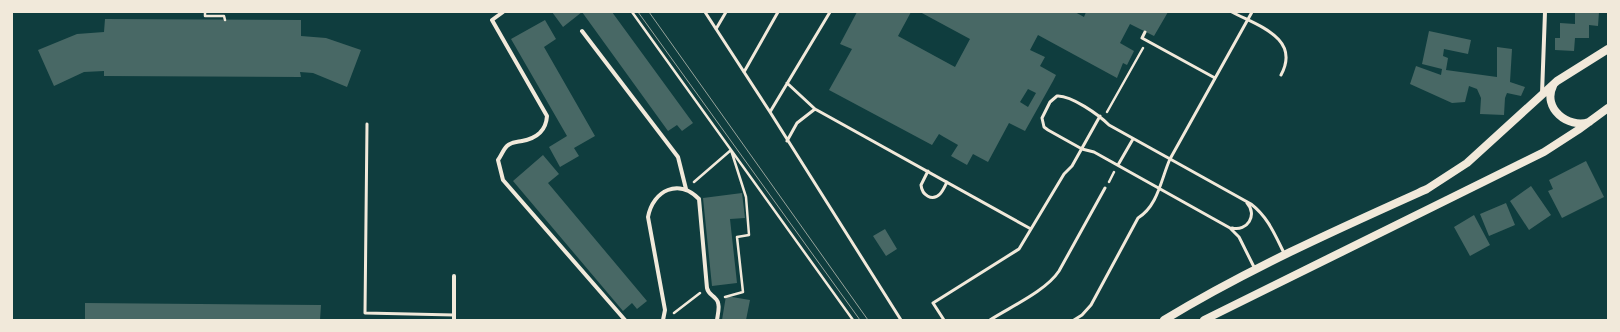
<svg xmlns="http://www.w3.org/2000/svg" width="1620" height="332" viewBox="0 0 1620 332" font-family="'Varela Round',sans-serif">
<rect width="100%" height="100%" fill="#0f3d3e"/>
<path fill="#486865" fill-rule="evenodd" d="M552,12H612L693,123L682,131L677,125L668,131L582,12L563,27Z
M857,12H911L898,36L955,67L970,39L920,12H1075L1084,17L1086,12H1168L1154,36L1130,24L1120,43L1134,51L1127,65L1123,63L1117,78L1038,35L1030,50L1045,57L1040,66L1056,75L1053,81L1025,131L1009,123L988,162L973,154L967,165L951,156L958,145L944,137L939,134L932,145L829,90L852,49L840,44ZM1028,89L1036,93L1028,107L1020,102Z
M1575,12H1599L1598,26L1589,25V38H1575L1574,51L1555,50V38H1560V23L1575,24Z
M105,19L301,20V36L326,38L361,50L347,87L313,73L300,72L301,77L104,76V71L84,72L54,86L38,50L77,34L104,32Z
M545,20L556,39L544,47L595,136L574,148L579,156L560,167L549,147L567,136L511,39Z
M1429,31L1471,40L1468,54L1444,49L1443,56L1448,58L1446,70L1497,77V47L1512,49L1510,82L1525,87L1521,96L1507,93L1505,98L1504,115L1480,114L1481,98L1477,89L1469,86L1465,102L1452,103L1410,84L1416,66L1441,75L1442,69L1422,64Z
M543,155L559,174L548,183L647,301L637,309L632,303L623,311L513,181Z
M1586,161L1604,197L1562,218L1548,191L1553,189L1549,180Z
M1531,186L1551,215L1529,230L1510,201Z
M742,193L745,218L730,219L737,283L712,286L703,198Z
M1506,203L1515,225L1489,236L1480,214Z
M1474,215L1490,245L1470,256L1454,227Z
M885,229L897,249L886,256L873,236Z
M726,296L750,300L746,320H722Z
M85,303L321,305L320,320H85Z"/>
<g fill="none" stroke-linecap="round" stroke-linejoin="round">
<path stroke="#f1e9da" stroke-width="2.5" d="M205,12V16H224L225,20
M632,12L853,320
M1107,112L1143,48
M694,182L731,150L746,197L749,235L737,237L743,292L725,297
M1109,182L1114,172
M674,313L700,293"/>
<path stroke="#f1e9da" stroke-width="3" d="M705,12L770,112
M830,12L770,112L901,320
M1232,12C1258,26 1301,38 1281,75
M716,29L726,12
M1145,32L1142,38L1215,78
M744,72L778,12
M787,83L815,109L1031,229
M367,124L365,313L454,315
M787,141L797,123L815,109
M1118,165L1133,139
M928,171L921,185C922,195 932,202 940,194C943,191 945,186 947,182
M1232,228C1247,232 1258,215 1247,203
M1255,269L1239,237L1230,228L1094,152L1082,149L1048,130L1044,127L1042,118L1050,102L1057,96C1071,95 1099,115 1109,125L1251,204C1268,217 1275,235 1284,253
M944,320L933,303L1019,249L1064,174L1072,166L1100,116
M990,320C1010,307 1046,291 1059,271L1105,188
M1074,320L1082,315L1091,305L1138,218C1158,206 1161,179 1170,159L1252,12"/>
<path stroke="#f1e9da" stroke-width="4" d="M503,12L492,20L547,116C546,131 537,138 522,141C517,142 511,142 507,146C503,150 501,156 498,160L503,180L625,320
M582,31L678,157L686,189
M1542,94L1545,12
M454,276V320
M663,320L665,310L648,217C653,190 679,178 699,199L707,288C708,293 711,294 715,298C721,303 718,313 717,320"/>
<path stroke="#f1e9da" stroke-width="8" d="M1553,86C1542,108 1568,129 1589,122
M1164,320C1248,269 1338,229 1427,189L1467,163L1557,81L1608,49
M1204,320L1544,152L1578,130L1608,108"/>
<path stroke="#97a49c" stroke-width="1" d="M638,12L860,320
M649,12L868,320"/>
</g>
<rect width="1620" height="332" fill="none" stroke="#f1e9da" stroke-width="26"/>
</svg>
